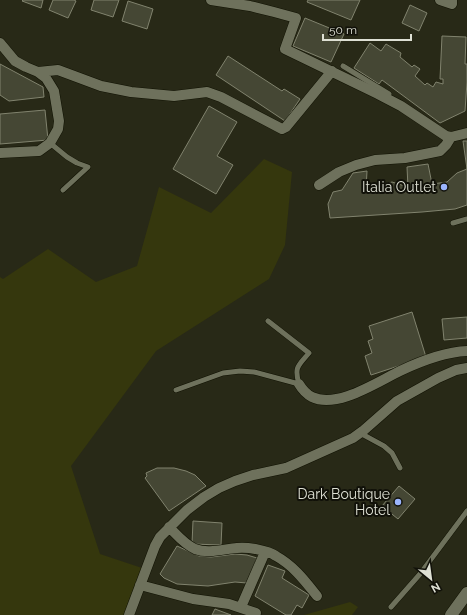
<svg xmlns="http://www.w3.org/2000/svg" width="467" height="615" viewBox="0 0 467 615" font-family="Raleway,sans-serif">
<rect width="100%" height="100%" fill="#282917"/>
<path fill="#35370d" d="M264,159L292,172L285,245L269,279L156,351L71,466L100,554L142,568L129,615H0V277L3,279L48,249L96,282L137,266L159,187L211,213Z
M350,602L358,607L352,615H304Z"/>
<path fill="#454734" stroke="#81836e" d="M23,0H43L41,8L22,1Z
M53,0H74L76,1L68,18L49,10Z
M94,0H119L113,17L91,10Z
M308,0H360L351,20L307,2Z
M128,1L153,9L147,29L122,21Z
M410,5L427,13L419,31L402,23Z
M305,18L344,34L331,62L293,46Z
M442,36L466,37L465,64H467V82L465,111L440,123L382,80L379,84L354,68L370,43L381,51L386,44L401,53L400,57L412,67L414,65L420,69L415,76L425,85L427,83L433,87L436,82L443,84V79H440Z
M228,56L282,91L284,89L300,99L285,121L216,75Z
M0,64L43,87L44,97L9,101L0,95Z
M209,106L237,122L217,156L233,165L216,194L173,169Z
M45,110L48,140L0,144V114Z
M463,141H467V205L455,209L422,212L330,218L328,204L333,192L342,190L353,173L367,171L366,189L379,190L381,185L392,182L408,187L407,167L428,164L432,184L447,182L457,173L467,169Z
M412,312L426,357L371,375L365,356L372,353L368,341L373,339L369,326Z
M467,317V338L444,340L442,319Z
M157,468H174L186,471L195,475L206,486L169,511L145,478L147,476L146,473Z
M399,486L415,499L398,519L382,506Z
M193,521L222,523L221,545L192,544Z
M177,546L199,556L211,557L235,554L247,555L257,558L247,583L235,582L208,586L177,584L164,578L160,574Z
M268,565L285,571L282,578L309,595L302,608L297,605L291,615H286L255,596Z
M215,609L231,615H212Z"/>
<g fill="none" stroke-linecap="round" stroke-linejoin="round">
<defs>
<path id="lane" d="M343,66L389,94
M50,143L67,157L77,163L88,167L63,190
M453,223L467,219
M268,321L309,353C298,366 294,367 299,384
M176,390L223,373L240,371L254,372L299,384
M360,433L384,446L392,453L400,468
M391,607L420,574L467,511"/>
<path id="street" d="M211,0L250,6L274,12L296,18L285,49L378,94L401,106L446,136L451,137
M440,0L452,4V0
M0,43L15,61L26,67L38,72L46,78L54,91L59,121L58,129L50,143L39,151L0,153
M38,72L58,70L101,86L131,92L174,96L207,92L221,97L282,129L286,127L332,71
M319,185L339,172L356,165L375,160L405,158L440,151L446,145L451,137L467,133
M299,384C302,389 306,394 312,397C337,409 377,382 400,371C421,361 444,352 467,351
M169,527C177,535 184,544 195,549C208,554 224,549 237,548C248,547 267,550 276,556C294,566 305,581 317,596
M140,585L193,599L229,604L256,613
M241,607L265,552
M129,615L155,546L160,537L187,510L204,497L219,488L235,481L253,475L286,468L353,438L364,430L397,401L438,378L456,370L467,368"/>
<path id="secondary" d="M451,615L467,593"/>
</defs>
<use href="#lane" stroke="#111203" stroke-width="6"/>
<use href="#street" stroke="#111203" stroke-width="11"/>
<use href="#secondary" stroke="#111203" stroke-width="13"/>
<use href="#lane" stroke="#6e715c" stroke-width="5"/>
<use href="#street" stroke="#6e715c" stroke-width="10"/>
<use href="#secondary" stroke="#6e715c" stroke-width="12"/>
</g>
<g fill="#9bb5fd" stroke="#111109" stroke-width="1.5">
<circle cx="444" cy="187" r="4"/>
<circle cx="398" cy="502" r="4"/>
</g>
<g text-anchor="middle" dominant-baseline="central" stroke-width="4" stroke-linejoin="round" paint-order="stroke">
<g font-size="14" fill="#dee0d4" stroke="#111109" text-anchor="end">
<text x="436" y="187">Italia Outlet</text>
<text x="390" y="494">Dark Boutique<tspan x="390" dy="16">Hotel</tspan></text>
</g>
</g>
<g transform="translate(431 579) rotate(151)" stroke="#111109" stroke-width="3" paint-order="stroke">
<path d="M0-3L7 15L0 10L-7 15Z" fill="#dee0d4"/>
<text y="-6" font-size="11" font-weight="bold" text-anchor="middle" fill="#dee0d4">N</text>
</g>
<path d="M323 34v6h88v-6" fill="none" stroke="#dee0d4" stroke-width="2"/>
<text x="329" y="34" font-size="12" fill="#dee0d4" stroke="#111109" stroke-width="3" paint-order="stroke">50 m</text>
</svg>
